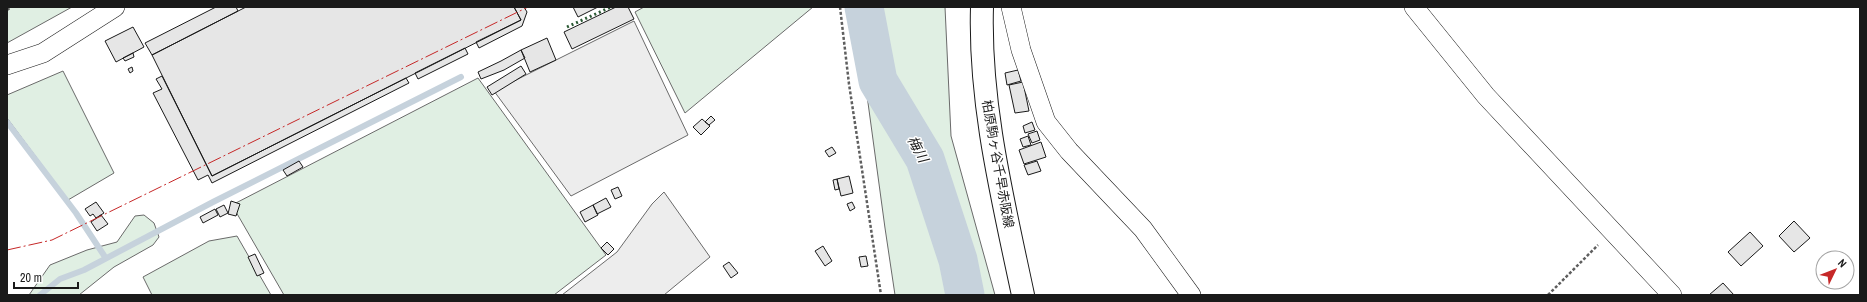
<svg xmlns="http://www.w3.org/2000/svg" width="1867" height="302" viewBox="0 0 1867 302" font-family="'Archivo Narrow','Noto Sans JP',sans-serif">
<rect width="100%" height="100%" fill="#fff"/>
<path fill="#e0efe3" stroke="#6a6a6a" d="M7,7H72L7,43Z
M644,7H813L685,113L635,12Z
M855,7H945L951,136L995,295H895L885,228Z
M63,71L114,173L68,200L7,118V95Z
M478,78L606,255L554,295H284L232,205Z
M144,215L154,223L159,237L153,245L114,267L79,295H29L50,265L87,250L117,242L135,216Z
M237,236L271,295H152L143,277L209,241Z"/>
<path fill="#ededed" stroke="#6a6a6a" d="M634,21L688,135L571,196L494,91Z
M664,192L710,257L664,295H562L617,252L652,204Z"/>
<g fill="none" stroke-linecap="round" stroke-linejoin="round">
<path stroke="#c6d2dc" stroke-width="6" d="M7,122L76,213L105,257
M40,295L60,279L84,270L213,202L461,77"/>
<path stroke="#c6d2dc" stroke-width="39" d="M864,7L878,81L925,159L958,260L965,295"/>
</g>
<path fill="#e6e6e6" stroke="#1a1a1a" d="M216,7H236L238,11L152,55L145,43Z
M514,7L521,20L212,176L152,55L246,7Z
M514,7H524L527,12L522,26L479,48L476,42L521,20Z
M573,7H598L578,17Z
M616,7H628L634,19L572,49L564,32Z
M133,27L144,47L116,62L105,41Z
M547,38L556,60L530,72L521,50Z
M465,48L468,54L418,79L415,73Z
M521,50L525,58L504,70L481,79L478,72L501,61Z
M133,53L134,57L125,61L123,58Z
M521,66L526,74L492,95L487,87Z
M132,67L133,71L130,73L128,69Z
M1018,70L1021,81L1007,85L1005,73Z
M162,76L212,176L406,78L409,83L212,183L208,175L198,180L153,93L162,89L156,79Z
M1023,82L1029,111L1015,113L1009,85Z
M711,116L715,120L709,125L705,122Z
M702,119L710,126L701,135L693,127Z
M1032,122L1035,130L1025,133L1023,126Z
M1037,131L1040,140L1032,143L1028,134Z
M1028,136L1031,145L1023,147L1020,139Z
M1041,142L1046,157L1024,164L1019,150Z
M832,147L836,153L829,157L825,151Z
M299,161L303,167L287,176L283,170Z
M1037,161L1041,171L1028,175L1024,165Z
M849,176L853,193L841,196L837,179Z
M837,179L839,189L835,190L833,180Z
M618,187L622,196L615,199L611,190Z
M606,198L611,207L597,214L593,205Z
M231,201L240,204L236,216L228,214Z
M96,202L104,213L96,218L93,214L90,216L85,209Z
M852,202L855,208L850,211L847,204Z
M224,205L228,213L220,217L216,209Z
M593,205L598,215L585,222L580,212Z
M215,209L218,215L203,223L200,217Z
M101,215L108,224L97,231L91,222Z
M1794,221L1810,238L1794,252L1779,236Z
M1750,232L1763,246L1741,266L1728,252Z
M607,242L614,249L608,255L601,248Z
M823,246L832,261L825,266L815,251Z
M255,254L264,273L257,276L248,257Z
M866,256L868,266L861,267L859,257Z
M729,262L738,273L731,278L723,266Z
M1723,283L1734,295H1709Z"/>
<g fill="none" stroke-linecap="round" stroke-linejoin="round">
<defs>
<path id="minor" d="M1011,7L1021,50L1046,122L1069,151L1143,229L1191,295
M1414,7L1486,96L1672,295
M7,65L43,53L115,7"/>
<path id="primary" d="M982,7C979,104 1003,200 1023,295"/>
</defs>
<use href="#minor" stroke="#1a1a1a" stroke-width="20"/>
<use href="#primary" stroke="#1a1a1a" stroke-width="24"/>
<path stroke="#5f5f5f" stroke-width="2.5" stroke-dasharray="3 2" stroke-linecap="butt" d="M840,7L849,84L881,295
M7,10L11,7
M1548,295L1598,245"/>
<use href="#minor" stroke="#fff" stroke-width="19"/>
<use href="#primary" stroke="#fff" stroke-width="22"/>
<path stroke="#2b5a34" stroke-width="3" stroke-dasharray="2 3" stroke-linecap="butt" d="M567,27L611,7"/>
<path stroke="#c62828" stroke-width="1" stroke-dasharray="14 3 2 3" stroke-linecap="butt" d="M7,250L52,240L528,7"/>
</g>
<g text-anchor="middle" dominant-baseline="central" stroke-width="3" stroke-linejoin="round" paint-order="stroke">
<g font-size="13" fill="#1a1a1a" stroke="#fff">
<text transform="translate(998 164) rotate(80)">柏原駒ヶ谷千早赤阪線</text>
</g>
<g font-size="14" font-style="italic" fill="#1a1a1a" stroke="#fff">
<text transform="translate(918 149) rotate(62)">梅川</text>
</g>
</g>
<rect width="1867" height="302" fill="none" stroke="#1a1a1a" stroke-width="16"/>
<g transform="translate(1835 270) rotate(47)"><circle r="19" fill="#ffffff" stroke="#a3a3a3"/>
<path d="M0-3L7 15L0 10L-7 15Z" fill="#c62828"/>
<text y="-6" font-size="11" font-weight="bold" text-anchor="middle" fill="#1a1a1a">N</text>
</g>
<path d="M14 282v6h64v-6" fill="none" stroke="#1a1a1a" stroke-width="2"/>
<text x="20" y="282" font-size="12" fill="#1a1a1a" stroke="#ffffff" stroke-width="3" paint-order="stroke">20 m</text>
</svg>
